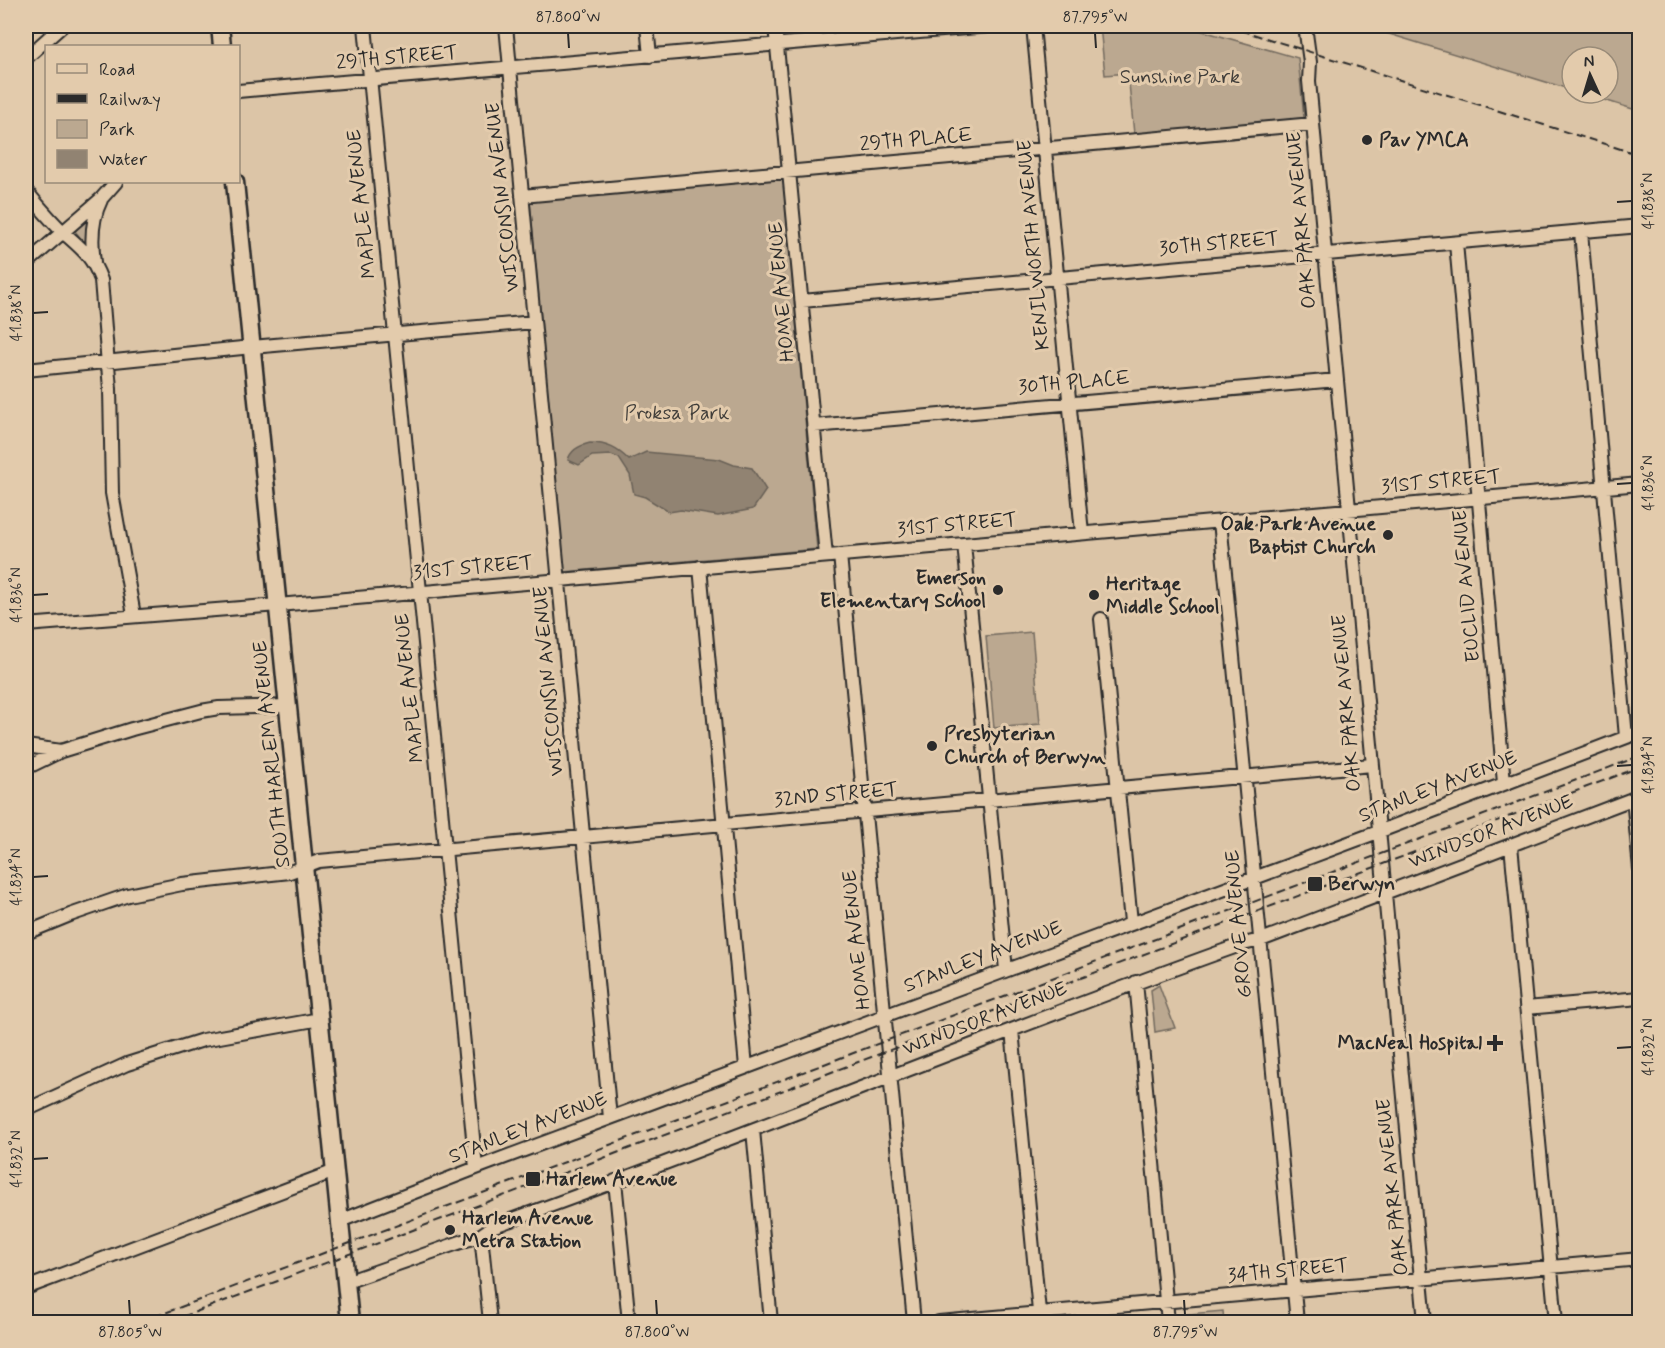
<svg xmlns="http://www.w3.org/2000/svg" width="1665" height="1348" viewBox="0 0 1665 1348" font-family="Mynerve,sans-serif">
<rect width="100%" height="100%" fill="#dcc5a7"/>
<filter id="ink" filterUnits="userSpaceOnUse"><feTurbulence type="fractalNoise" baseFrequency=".0167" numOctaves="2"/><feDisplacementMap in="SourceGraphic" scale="12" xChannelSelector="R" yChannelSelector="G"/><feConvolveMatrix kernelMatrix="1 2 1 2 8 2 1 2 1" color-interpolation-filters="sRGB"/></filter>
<g filter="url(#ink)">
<path fill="#bba890" stroke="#736a5e" stroke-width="1.5" d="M1100,26H1185L1298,58L1304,118L1134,134L1128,73L1105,75Z
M1363,26H1639V111L1582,93H1608V57H1572V90Z
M783,178L817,549L564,572L530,201Z
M86,219H88L87,243L85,244L75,231Z
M1032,632L1040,724L994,728L986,636Z
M1159,985L1175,1028L1155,1032L1151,990Z
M1223,1311L1224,1322H1179L1178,1315Z"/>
<path fill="#918372" stroke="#686056" stroke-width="1.5" d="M590,443C607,443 618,449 629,460L646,452L656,453L719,459L734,465L752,468L766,490L753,509L718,516L681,510L669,512L645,497L634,494L630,475L619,458L611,455L592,456L579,465L568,460C571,449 581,445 590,443Z"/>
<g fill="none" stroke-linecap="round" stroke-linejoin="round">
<defs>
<path id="minor" d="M365,26L476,1168
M506,26L610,1118
M647,26L650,56
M775,26L826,556
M1033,26L1082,533
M1305,26L1310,62L1309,81L1425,1322
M26,58L62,26
M238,91L989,26
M26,191C38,205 50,220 64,233C82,249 92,256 101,280L110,389L112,493L134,615
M522,196L1313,124
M1581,232L1626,737
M1456,243L1504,783
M94,262C91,241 91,220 101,200
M26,264L101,199L116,182
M802,301L1640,226
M26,370L252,347L534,322
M814,426L1337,380
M1220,521L1297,1322
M964,544L1006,970
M840,555L914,1322
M700,567L746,1067
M1101,619L1131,922
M26,625L278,605L1640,484
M26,746L61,751
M26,768L61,751L132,729L201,711L219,708L288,706
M1633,798L1640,869
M1511,845L1556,1322
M26,933L70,915L128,895L182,884L290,872L319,861L1372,765
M1136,982L1168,1322
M1526,1008L1640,998
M1012,1030L1040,1322
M26,1110L127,1064L203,1040L320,1019
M753,1130L771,1322
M615,1181L629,1322
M340,1221L484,1165L1378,832L1640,732
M481,1235L490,1322
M346,1282L481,1235L494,1226C745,1137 992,1033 1243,944L1261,940L1640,796
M26,1288L335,1171
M26,1321V1322
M939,1322L1640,1259"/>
<path id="major" d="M220,26L222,46
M235,182L350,1322"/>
</defs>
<use href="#minor" stroke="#2b2b2b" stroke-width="16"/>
<use href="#major" stroke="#2b2b2b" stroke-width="21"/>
<use href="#minor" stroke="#e3cbac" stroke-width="12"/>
<use href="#major" stroke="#e3cbac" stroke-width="16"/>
<path stroke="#2b2b2b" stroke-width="2" stroke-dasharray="9 4.5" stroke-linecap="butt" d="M1227,26L1640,155
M141,1322L1640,756
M169,1322L1640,767"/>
</g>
</g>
<path fill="none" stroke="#2b2b2b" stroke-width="2" d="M568,33L569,48M1095,33L1096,48M1617,202L1632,201M33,313L48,312M1617,484L1632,483M33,595L48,594M1617,766L1632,765M33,877L48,876M1617,1048L1632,1047M33,1159L48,1158M129,1300L130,1315M656,1300L657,1315M1184,1300L1185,1315"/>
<g fill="#2b2b2b" stroke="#e3cbac" stroke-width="2">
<circle cx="1367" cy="140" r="6"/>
<circle cx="1388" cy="535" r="6"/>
<circle cx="998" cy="590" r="6"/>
<circle cx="1094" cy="595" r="6"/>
<circle cx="932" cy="746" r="6"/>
<rect x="1307" y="876" width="16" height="16" rx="3"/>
<path d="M1492 1034h6v6h6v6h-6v6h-6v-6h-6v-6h6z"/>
<rect x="525" y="1171" width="16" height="16" rx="3"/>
<circle cx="450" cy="1230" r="6"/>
</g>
<g text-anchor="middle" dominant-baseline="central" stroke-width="6" stroke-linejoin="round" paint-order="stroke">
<g font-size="20" fill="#2b2b2b" stroke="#e3cbac">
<text transform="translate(397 58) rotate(-5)">29TH STREET</text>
<text transform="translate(916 140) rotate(-5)">29TH PLACE</text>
<text transform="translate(503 197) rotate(-96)">WISCONSIN AVENUE</text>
<text transform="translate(362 204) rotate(-96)">MAPLE AVENUE</text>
<text transform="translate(1302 220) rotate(-95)">OAK PARK AVENUE</text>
<text transform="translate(1219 244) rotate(-5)">30TH STREET</text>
<text transform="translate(1034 245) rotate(-95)">KENILWORTH AVENUE</text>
<text transform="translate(782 292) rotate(-95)">HOME AVENUE</text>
<text transform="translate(1074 383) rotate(-5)">30TH PLACE</text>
<text transform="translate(1441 482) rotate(-5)">31ST STREET</text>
<text transform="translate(957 525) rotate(-5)">31ST STREET</text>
<text transform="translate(473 568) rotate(-5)">31ST STREET</text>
<text transform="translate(1467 586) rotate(-95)">EUCLID AVENUE</text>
<text transform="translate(549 681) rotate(-95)">WISCONSIN AVENUE</text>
<text transform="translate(410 688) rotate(-96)">MAPLE AVENUE</text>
<text transform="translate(1347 703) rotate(-95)">OAK PARK AVENUE</text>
<text transform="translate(272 754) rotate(-96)">SOUTH HARLEM AVENUE</text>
<text transform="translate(1438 787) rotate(-21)">STANLEY AVENUE</text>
<text transform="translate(836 795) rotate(-5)">32ND STREET</text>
<text transform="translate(1491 832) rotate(-21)">WINDSOR AVENUE</text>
<text transform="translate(1239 924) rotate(-95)">GROVE AVENUE</text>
<text transform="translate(857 940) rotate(-96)">HOME AVENUE</text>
<text transform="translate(983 957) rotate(-21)">STANLEY AVENUE</text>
<text transform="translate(985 1019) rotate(-21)">WINDSOR AVENUE</text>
<text transform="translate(528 1128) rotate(-21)">STANLEY AVENUE</text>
<text transform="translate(1393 1187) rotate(-96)">OAK PARK AVENUE</text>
<text transform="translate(1288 1271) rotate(-5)">34TH STREET</text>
</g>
<g font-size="20" fill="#413e3a" stroke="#e3cbac">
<text x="1180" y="77">Sunshine Park</text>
<text x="677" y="413">Proksa Park</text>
</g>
<g font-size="20" font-weight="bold" fill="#2b2b2b" stroke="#e3cbac" text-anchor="start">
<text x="1379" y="140">Pav YMCA</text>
<text x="1376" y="524" text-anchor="end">Oak Park Avenue<tspan x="1376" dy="23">Baptist Church</tspan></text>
<text x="986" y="578" text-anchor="end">Emerson<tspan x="986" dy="23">Elementary School</tspan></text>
<text x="1106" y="584">Heritage<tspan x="1106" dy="23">Middle School</tspan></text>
<text x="944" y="734">Presbyterian<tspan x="944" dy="23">Church of Berwyn</tspan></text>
<text x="1328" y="884">Berwyn</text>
<text x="1482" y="1043" text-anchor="end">MacNeal Hospital</text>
<text x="546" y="1179">Harlem Avenue</text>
<text x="462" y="1218">Harlem Avenue<tspan x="462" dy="23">Metra Station</tspan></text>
</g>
</g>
<rect width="1665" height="1348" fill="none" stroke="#e3cbac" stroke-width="66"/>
<rect x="45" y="45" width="195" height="138" fill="#e3cbac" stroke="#998b78" stroke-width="1.5"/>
<rect x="57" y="64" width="30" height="9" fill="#e3cbac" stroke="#998b78" stroke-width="1.5"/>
<text x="99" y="75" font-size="18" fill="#2b2b2b">Road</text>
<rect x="57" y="94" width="30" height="9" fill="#2b2b2b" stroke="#998b78" stroke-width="1.5"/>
<text x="99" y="105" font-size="18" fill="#2b2b2b">Railway</text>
<rect x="57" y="120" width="30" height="18" fill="#bba890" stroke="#998b78" stroke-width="1.5"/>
<text x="99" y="135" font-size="18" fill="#2b2b2b">Park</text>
<rect x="57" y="150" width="30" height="18" fill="#918372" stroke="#998b78" stroke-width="1.5"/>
<text x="99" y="165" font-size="18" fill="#2b2b2b">Water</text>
<g transform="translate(1590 75) rotate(356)"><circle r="28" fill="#e3cbac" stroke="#998b78" stroke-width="1.5"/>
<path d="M0-4.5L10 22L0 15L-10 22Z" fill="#2b2b2b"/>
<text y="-9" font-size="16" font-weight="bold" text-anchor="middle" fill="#2b2b2b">N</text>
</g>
<rect x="33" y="33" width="1599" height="1282" fill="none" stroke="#2b2b2b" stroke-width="2"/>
<g font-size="15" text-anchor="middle" fill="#2b2b2b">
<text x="568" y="22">87.800°W</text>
<text x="1095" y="22">87.795°W</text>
<text transform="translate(1648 201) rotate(-90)" y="5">41.838°N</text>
<text transform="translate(16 313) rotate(-90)" y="5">41.838°N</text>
<text transform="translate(1648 483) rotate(-90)" y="5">41.836°N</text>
<text transform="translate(16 595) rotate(-90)" y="5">41.836°N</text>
<text transform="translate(1648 765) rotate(-90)" y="5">41.834°N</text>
<text transform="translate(16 877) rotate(-90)" y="5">41.834°N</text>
<text transform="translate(1648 1047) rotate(-90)" y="5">41.832°N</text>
<text transform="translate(16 1159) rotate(-90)" y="5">41.832°N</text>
<text x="130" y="1337">87.805°W</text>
<text x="657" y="1337">87.800°W</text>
<text x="1185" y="1337">87.795°W</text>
</g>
</svg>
